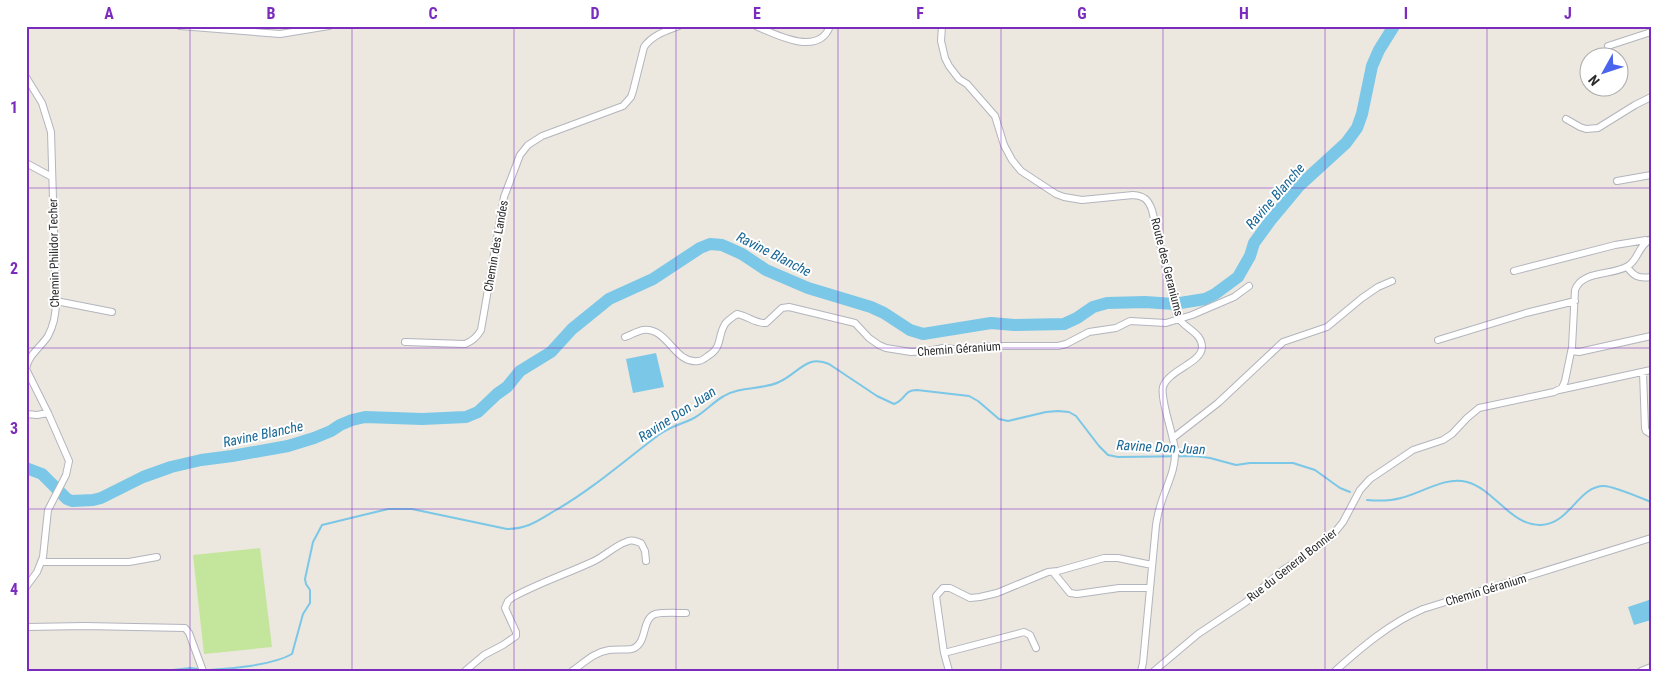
<svg xmlns="http://www.w3.org/2000/svg" width="1677" height="697" viewBox="0 0 1677 697" font-family="'Roboto Condensed',sans-serif">
<rect width="100%" height="100%" fill="#ece7df"/>
<path fill="#c4e69c" d="M260,548L272,647L204,654L193,555Z"/>
<path fill="#7ac7e7" d="M656,353L664,387L633,393L626,359Z
M1649,600L1651,605V620L1634,625L1628,607Z"/>
<g fill="none" stroke-linecap="round" stroke-linejoin="round">
<path stroke="#7ac7e7" stroke-width="2" d="M1367,500C1378,501 1390,501 1401,498C1422,493 1445,476 1467,482C1494,489 1511,526 1541,525C1570,524 1578,486 1604,486C1613,486 1641,498 1651,502
M209,670C231,669 273,665 292,654L303,614L310,603V590L306,584L305,579L313,542L322,525L388,509H412L507,529C528,529 539,520 556,510C594,488 625,460 660,434C671,426 683,424 694,418C705,412 713,402 724,396C740,386 763,390 779,382C798,374 806,354 829,364L877,396L894,404C907,399 903,390 917,390L969,396L978,401L999,419L1008,421L1046,412L1058,411L1069,412L1076,416L1099,446L1108,455L1118,457L1195,456L1210,458L1236,465L1250,463H1293L1315,470L1340,488L1350,492
M164,671L190,668L199,669"/>
<path stroke="#7ac7e7" stroke-width="12" d="M26,468L42,474L67,499L72,501L93,500L101,498L143,477L171,467L201,460L232,456L288,446L314,438L331,431L340,425L352,420L365,417L422,419L466,417L478,412L497,394L507,387L520,371L551,352L572,329L609,299L653,279L700,248L710,244L722,245L742,254L766,270L808,288L871,307L884,313L910,330L923,334L991,323L1014,325L1064,324L1077,318L1093,307L1107,303L1145,302L1174,304L1205,299L1215,294L1238,277L1250,256L1254,243L1270,221L1300,185L1346,143L1357,128L1362,114L1372,66L1379,50L1394,26"/>
<defs>
<path id="minor" d="M180,26L280,34L329,26
M756,26C776,35 819,57 830,26
M942,26L941,41L945,58L949,66L959,79L967,84L995,116L1004,145L1012,160L1021,171L1056,194L1064,197L1082,200L1133,195C1144,196 1148,199 1152,210L1177,316C1183,328 1202,332 1202,347C1202,363 1168,370 1163,387C1160,400 1174,435 1175,451C1176,471 1165,488 1160,507C1158,513 1157,519 1156,525L1143,663L1141,671
M1608,46L1651,32
M26,77L42,103L51,132L56,301C56,314 54,325 48,336C41,347 28,355 26,369L48,413L69,461L66,475L48,510L43,557L37,572L26,587
M1566,119L1580,127L1586,129L1598,128L1635,105L1651,97
M26,163L52,177
M1617,181L1651,175
M1627,267C1634,276 1638,279 1651,277
M1514,271L1615,245L1646,240
M56,301L112,312
M625,337C631,335 637,331 643,330C668,327 674,364 698,361C702,361 705,358 708,356C723,347 717,337 725,324C728,320 733,317 737,314C748,316 756,324 766,323L782,308L789,307L855,323L869,338L879,345L886,348L911,352L928,351L943,348L966,350L985,346H1058L1066,344L1089,332L1116,328L1130,321L1166,323L1192,315L1234,297L1249,286
M1438,340L1526,313L1575,301
M405,342L465,344C473,341 477,337 481,330L504,197L520,155L528,145L542,136L623,106L631,97L633,91L644,47C652,35 666,31 679,26
M1572,351L1579,352L1651,336
M1643,372L1645,428L1646,431L1651,434
M1559,390L1651,370
M26,414L37,415L48,413
M1173,438L1218,403L1283,342L1327,327L1362,298L1378,287L1392,281
M41,562H129L157,557
M1053,572L1070,593L1077,594L1119,588H1150
M26,627L85,626L185,628L189,633L203,671
M944,653L1024,632L1030,635L1036,648
M465,671L484,655L503,645L516,636V632L505,608L508,601L513,597C539,583 566,574 592,562C604,557 614,546 626,542C631,539 635,541 641,543L645,551L646,561
M572,671C584,663 594,652 609,650C616,649 625,650 632,649C648,644 641,619 655,614C664,612 677,613 686,613
M949,671L944,653L936,596L943,588H950L970,598L980,597L997,593L1048,572L1058,571L1104,558H1118L1152,565
M1154,671L1198,634L1246,602L1283,570L1318,547L1331,537L1343,522L1360,490L1370,479L1413,450L1443,440L1452,434L1467,418L1479,408L1554,392L1562,388L1565,381L1572,347L1575,290C1582,270 1612,276 1628,266C1639,259 1637,247 1651,239
M1335,671C1362,647 1390,623 1423,609L1651,538
M1641,671L1651,667"/>
</defs>
<use href="#minor" stroke="#b3b5be" stroke-width="8"/>
<use href="#minor" stroke="#fff" stroke-width="6"/>
</g>
<path fill="none" stroke="#7b2cbf" stroke-width="1" stroke-opacity="0.55" d="M190,26V671M352,26V671M514,26V671M676,26V671M838,26V671M1001,26V671M1163,26V671M1325,26V671M1487,26V671M26,188H1651M26,348H1651M26,509H1651"/>
<g text-anchor="middle" dominant-baseline="central" stroke-width="4" stroke-linejoin="round" paint-order="stroke">
<g font-size="12" fill="#2c2c2c" stroke="#fff">
<text transform="translate(496 246) rotate(-80)">Chemin des Landes</text>
<text transform="translate(54 253) rotate(-91)">Chemin Philidor Techer</text>
<text transform="translate(1167 267) rotate(76)">Route des Geraniums</text>
<text transform="translate(959 349) rotate(-4)">Chemin Géranium</text>
<text transform="translate(1292 565) rotate(-38)">Rue du General Bonnier</text>
<text transform="translate(1486 590) rotate(-17)">Chemin Géranium</text>
</g>
<g font-size="14" font-style="italic" fill="#176695" stroke="#fff">
<text transform="translate(1275 196) rotate(-49)">Ravine Blanche</text>
<text transform="translate(774 254) rotate(27)">Ravine Blanche</text>
<text transform="translate(677 414) rotate(-33)">Ravine Don Juan</text>
<text transform="translate(263 434) rotate(-12)">Ravine Blanche</text>
<text transform="translate(1161 447) rotate(3)">Ravine Don Juan</text>
</g>
</g>
<rect width="1677" height="697" fill="none" stroke="#ffffff" stroke-width="55"/>
<g transform="translate(1604 72) rotate(230)"><circle r="24" fill="#ffffff" stroke="#ababab"/>
<path d="M0-4L9 19L0 12L-9 19Z" fill="#4b64ee"/>
<text y="-8" font-size="14" font-weight="bold" text-anchor="middle" fill="#2c2c2c">N</text>
</g>
<rect x="28" y="28" width="1622" height="642" fill="none" stroke="#7b2cbf" stroke-width="2"/>
<g font-size="16" text-anchor="middle" font-weight="bold" fill="#7b2cbf">
<text x="109" y="19">A</text>
<text x="271" y="19">B</text>
<text x="433" y="19">C</text>
<text x="595" y="19">D</text>
<text x="757" y="19">E</text>
<text x="920" y="19">F</text>
<text x="1082" y="19">G</text>
<text x="1244" y="19">H</text>
<text x="1406" y="19">I</text>
<text x="1568" y="19">J</text>
<text x="14" y="113">1</text>
<text x="14" y="274">2</text>
<text x="14" y="434">3</text>
<text x="14" y="595">4</text>
</g>
</svg>
